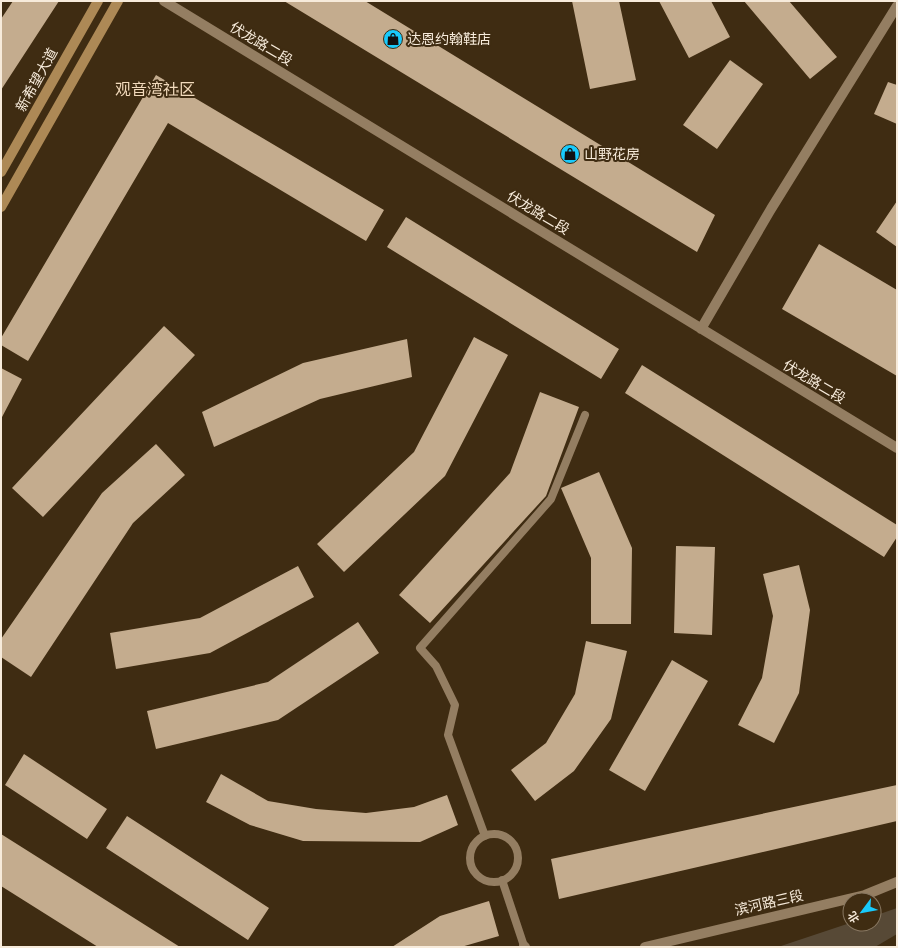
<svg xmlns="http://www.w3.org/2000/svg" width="898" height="948" viewBox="0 0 898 948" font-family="Bitter,'Noto Sans SC',serif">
<rect width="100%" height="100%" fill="#3f2c12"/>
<path fill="#574936" d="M897,908V934L875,947H778L850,923L874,924V916Z"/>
<path fill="#c4ac8e" d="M13,1H59L1,90V19Z
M284,1H365L715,215L697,252Z
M572,1H619L636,80L590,89Z
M659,1H711L730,37L689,58Z
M744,1H789L837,57L810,79Z
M730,60L763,84L717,149L683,125Z
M156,75L384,210L366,241L168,123L28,361L1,345V338Z
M888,82L897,85V124L874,114Z
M897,201V247L876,232Z
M406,217L619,349L601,379L387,247Z
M819,244L897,290V376L782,309Z
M164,326L195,355L43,517L12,488Z
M474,337L508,355L445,476L344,572L317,544L414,452Z
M407,339L412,377L320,399L214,447L202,412L303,363Z
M642,365L897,525V537L884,557L625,393Z
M1,368L22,379L1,419Z
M540,392L579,407L546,496L430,623L399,595L510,473Z
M156,444L185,475L133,523L31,677L1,657V639L102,493Z
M599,472L632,548L631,624H591V558L561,488Z
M676,546L715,547L712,635L674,633Z
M799,565L810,610L799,693L774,743L738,725L762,678L773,616L763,574Z
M298,566L314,597L210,653L116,669L110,633L200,618Z
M358,622L379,653L278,720L156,749L147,711L268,682Z
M586,641L627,651L611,719L574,771L535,801L511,770L546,743L575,694Z
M672,660L708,681L645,791L609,770Z
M24,754L107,809L87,839L5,785Z
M221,774L268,801L316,809L366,813L414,807L447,795L458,825L420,842L303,841L250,825L206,802Z
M897,785V821L559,899L551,859Z
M127,816L269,908L248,940L106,848Z
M1,834L180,947H98L1,886Z
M489,901L499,936L461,947H392L440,916Z"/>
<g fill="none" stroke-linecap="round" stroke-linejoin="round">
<path stroke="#947e62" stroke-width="8" d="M470 858a24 24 0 1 1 48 0a24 24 0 1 1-48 0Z
M485,836L448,735L455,705L436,666L420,648L551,499L585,415
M502,880L524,946"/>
<path stroke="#947e62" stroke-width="10" d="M164,1L897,448
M701,329L771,209L897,6
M524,946L525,947
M645,947L865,895L897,882"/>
<path stroke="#ad8956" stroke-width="10" d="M1,172L98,1
M1,207L118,1"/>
</g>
<defs>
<symbol id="shop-disc" viewBox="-11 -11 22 22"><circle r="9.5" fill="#18cafc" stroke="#3f2c12"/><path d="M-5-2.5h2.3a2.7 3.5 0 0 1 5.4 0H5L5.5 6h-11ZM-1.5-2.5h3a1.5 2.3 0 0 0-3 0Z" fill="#111"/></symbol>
</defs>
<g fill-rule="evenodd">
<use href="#shop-disc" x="382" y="28" width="22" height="22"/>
<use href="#shop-disc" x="559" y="143" width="22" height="22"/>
</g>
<g text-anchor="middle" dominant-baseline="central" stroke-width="4" stroke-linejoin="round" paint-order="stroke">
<g font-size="14" fill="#f7ebdb" stroke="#3f2c12" text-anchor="start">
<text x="407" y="39">达恩约翰鞋店</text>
<text x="584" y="154">山野花房</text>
</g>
<g font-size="14" fill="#f7ebdb" stroke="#3f2c12">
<text transform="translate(261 44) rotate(31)">伏龙路二段</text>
<text transform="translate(37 80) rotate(-61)">新希望大道</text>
<text transform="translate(538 213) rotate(31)">伏龙路二段</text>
<text transform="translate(814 382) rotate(31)">伏龙路二段</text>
<text transform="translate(769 903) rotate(-13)">滨河路三段</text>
</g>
<g font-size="16" fill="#f2dabc" stroke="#3f2c12">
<text x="155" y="89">观音湾社区</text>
</g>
</g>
<rect width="898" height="948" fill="none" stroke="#f7ebdb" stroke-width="4"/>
<g transform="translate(862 912) rotate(238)"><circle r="19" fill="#3f2c12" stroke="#897862"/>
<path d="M0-3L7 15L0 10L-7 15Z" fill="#18cafc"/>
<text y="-6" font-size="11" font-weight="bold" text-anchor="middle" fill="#f7ebdb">北</text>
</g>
</svg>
